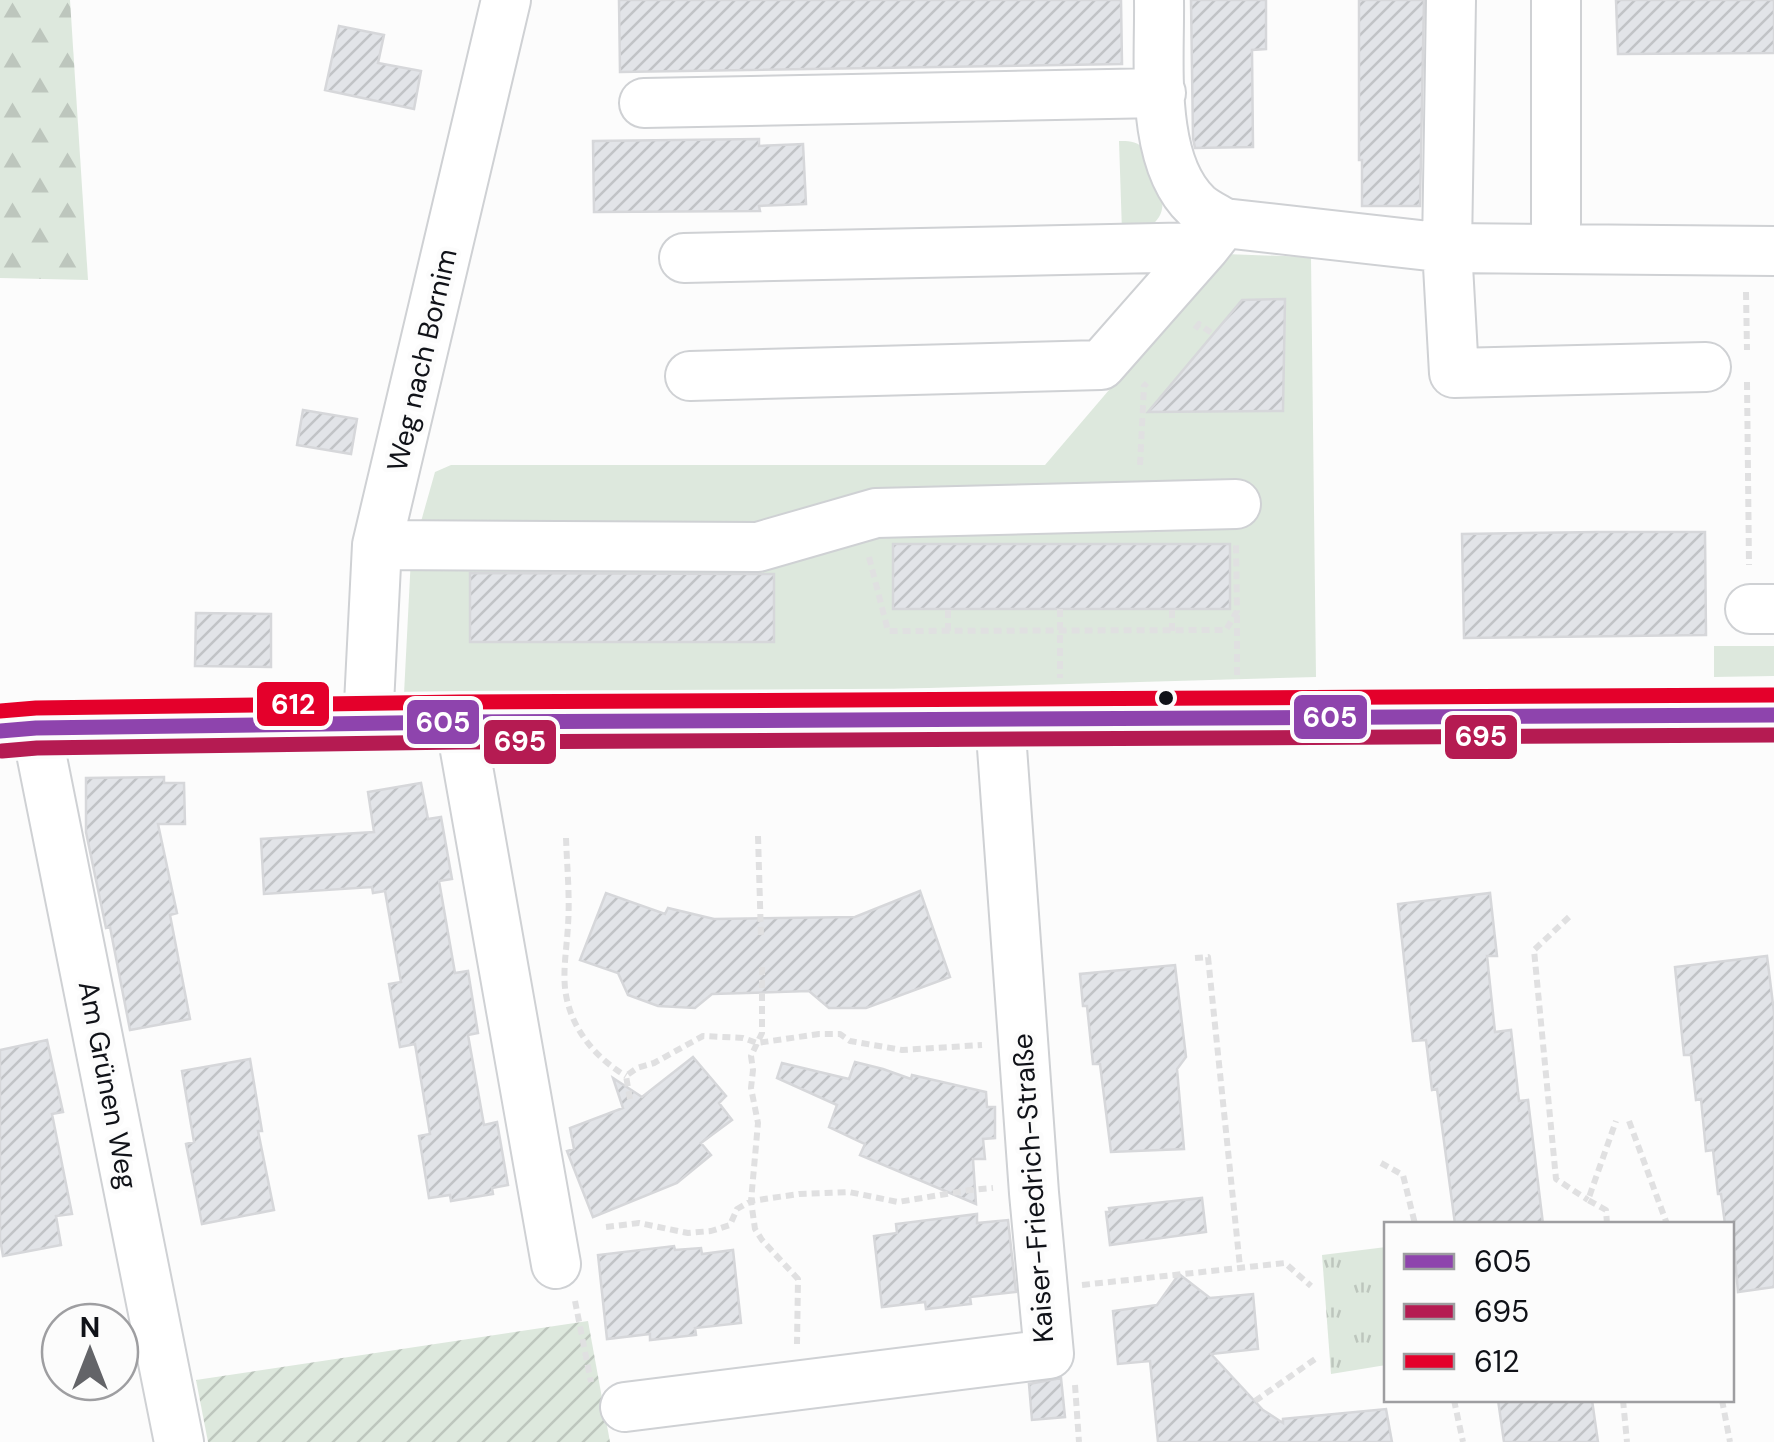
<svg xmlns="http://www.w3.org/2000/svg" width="1774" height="1442" viewBox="0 0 1774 1442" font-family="'DM Sans',sans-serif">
<defs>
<pattern id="forest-firs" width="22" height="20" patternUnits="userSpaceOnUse" patternTransform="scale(2.5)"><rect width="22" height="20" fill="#dde8dd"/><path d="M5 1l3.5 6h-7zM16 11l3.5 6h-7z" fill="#bdc6bd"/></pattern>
<pattern id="park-tufts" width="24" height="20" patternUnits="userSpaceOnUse" patternTransform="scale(2.5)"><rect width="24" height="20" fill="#dde8dd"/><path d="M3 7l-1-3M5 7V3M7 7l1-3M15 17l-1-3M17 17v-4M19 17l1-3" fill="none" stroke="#bdc6bd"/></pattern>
<pattern id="garden-furrows" width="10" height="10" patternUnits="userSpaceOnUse" patternTransform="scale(2.5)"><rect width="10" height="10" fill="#dde8dd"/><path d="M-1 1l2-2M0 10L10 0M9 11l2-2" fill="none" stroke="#bdc6bd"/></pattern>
<pattern id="building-hatch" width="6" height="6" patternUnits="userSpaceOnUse" patternTransform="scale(2.5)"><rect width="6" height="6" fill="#e2e4e8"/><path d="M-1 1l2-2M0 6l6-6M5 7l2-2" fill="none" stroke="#c1c3c6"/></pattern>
</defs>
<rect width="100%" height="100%" fill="#fcfcfc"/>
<path fill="#dde8dd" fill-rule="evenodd" d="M1119,141C1127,141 1136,141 1142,147C1147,153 1150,162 1152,170C1159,187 1171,209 1153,224C1146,230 1132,230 1122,232Z
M1225,254L1311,257L1316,677L893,689L404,694L411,557L435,472L451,465H1045ZM893,545L1229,609H893ZM471,573L773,574L774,642H471Z
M1714,646H1774V676L1714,677Z"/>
<path fill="url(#forest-firs)" d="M0,0H70L88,280L0,278Z"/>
<path fill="url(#park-tufts)" d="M1386,1247V1365L1331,1374L1322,1255Z"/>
<path fill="url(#garden-furrows)" d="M588,1321L610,1442H208L196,1380Z"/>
<path fill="url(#building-hatch)" stroke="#d6d7da" stroke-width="2.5" d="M619,0H1121L1122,64L620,72Z
M1191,0H1266V49L1252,50L1253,147L1195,148L1193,138Z
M1359,0H1424L1420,206H1362V160H1359Z
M1616,0H1774V53L1618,54Z
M339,26L384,35L378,63L421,71L414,109L325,90Z
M759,139V146L803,144L806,204L759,206L760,211L594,212L593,141Z
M1285,299L1283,411L1148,412L1242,300Z
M303,410L357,419L351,454L297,445Z
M1599,532H1705L1706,635L1464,638L1462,534Z
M893,544H1230V609H893Z
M470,573L774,574V642H470Z
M196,613L271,614V667L195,666Z
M164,777V783H184L185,824H158L177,913L170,915L190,1019L130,1030L110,927L106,928L86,832V778Z
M421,783L428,819L441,817L452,879L439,881L455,973L468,971L478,1033L468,1035L484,1125L497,1122L508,1185L492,1188L493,1194L451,1201L450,1195L429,1198L419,1136L430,1134L415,1044L400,1047L389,984L401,982L385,891L373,893L372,887L264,894L261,839L374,832L368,792Z
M920,891L950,977L866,1008H829L809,991L712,994L695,1008L658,1006L628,995L618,973L580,960L606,893L665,914L668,908L714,919L855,917Z
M1490,893L1497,956H1487L1495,1032L1511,1030L1519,1101L1528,1100L1543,1224H1455L1437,1089L1432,1090L1426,1040L1413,1041L1398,904Z
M1767,956L1774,1012V1287L1738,1292L1734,1246H1732V1224H1725L1721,1194H1718L1713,1150L1706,1151L1701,1099L1696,1100L1691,1055H1684L1675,967Z
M1175,965L1186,1057L1177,1069L1184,1149L1111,1152L1100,1064H1093L1087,1006H1083L1080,974Z
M47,1040L63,1112L52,1114L72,1214L56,1216L61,1245L3,1256L0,1239V1050Z
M693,1057L726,1096L719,1103L732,1120L701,1143L711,1155L677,1183L593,1217L567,1151L574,1149L570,1128L623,1108L613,1078L642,1097Z
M250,1059L262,1131H258L274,1210L202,1224L186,1144L194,1142L182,1071Z
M855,1062L883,1069L911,1079L912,1075L986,1092L987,1107H995V1138L983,1139L985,1159H973L976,1204L860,1155L865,1144L829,1127L837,1105L777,1078L782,1063L849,1079Z
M1202,1198L1206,1232L1110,1245L1106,1212H1110L1109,1208Z
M977,1214V1223L1008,1220L1016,1292L970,1297L971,1304L926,1309L925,1302L882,1307L874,1236L897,1233L896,1224Z
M674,1246L675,1250L701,1248L702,1254L733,1250L741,1323L695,1328L696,1335L650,1340V1334L607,1339L598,1255Z
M1179,1274L1210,1298L1253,1294L1258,1349L1211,1354L1263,1410L1283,1423V1419L1386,1409L1392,1442H1158L1150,1361L1118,1364L1113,1311L1157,1305Z
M1061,1378L1065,1417L1032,1420L1029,1384Z
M1498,1400H1592L1598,1442H1504Z"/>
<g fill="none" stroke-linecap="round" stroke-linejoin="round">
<defs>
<path id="minor" d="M1159,0C1160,61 1149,161 1197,206C1205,213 1216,218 1224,223L1447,248L1774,251
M1451,0L1447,248L1454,373L1706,367
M1556,0V249
M644,103L1161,93
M684,258L1205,247L1216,233
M690,376L1101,365L1205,247
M377,545L758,547L876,513L1236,504
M1750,609H1774
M460,722L556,1264
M368,724L377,545L506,0
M36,728L179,1442
M0,731L36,728L460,722L1774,715
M625,1407L1049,1354L1034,1193L1000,720"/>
</defs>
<use href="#minor" stroke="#cfd1d4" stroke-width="52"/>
<path stroke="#e0e0e1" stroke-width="6" stroke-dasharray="8 5" stroke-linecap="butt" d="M1746,292L1747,350
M1195,329L1199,324L1213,334
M1747,382L1749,565
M1140,465L1144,386L1147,383
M869,557L888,631L1226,630L1237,611L1236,545
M1060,609V678
M948,631V609
M1172,631V609
M1237,675V612
M758,836L761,937
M566,838C567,867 570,897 568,925C567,946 563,967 565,988C569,1026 594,1057 626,1076
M1569,917L1534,950L1556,1179L1588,1200
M1195,958L1208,957L1240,1267
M762,967V1033L751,1056L753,1070L751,1088L758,1123L751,1201L755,1229L762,1240L798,1279L797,1344
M630,1099L626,1076L637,1068L654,1063L703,1036L743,1038L757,1043L819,1034H840L850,1041L902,1050L982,1045
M1629,1121L1667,1224
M1381,1163L1403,1175L1415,1224
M1607,1224L1606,1210L1588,1200L1616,1121
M606,1227L639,1223L688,1233L711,1231L730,1225L737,1209L751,1201L799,1194L849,1192L898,1202L970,1190L993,1188
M1082,1285L1285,1263L1311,1286
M575,1301L591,1382
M1075,1385L1079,1442
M1454,1400L1463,1442
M1623,1400L1627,1442
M1722,1400L1730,1442
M1255,1401L1318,1357"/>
<use href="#minor" stroke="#fff" stroke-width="48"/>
<defs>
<path id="bus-1" d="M0,731L36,728L460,722L1774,715"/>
<path id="bus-2" d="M2,751L37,748L460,742L1774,735"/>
<path id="bus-3" d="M0,711L36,708L460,702L1774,695"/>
</defs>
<use href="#bus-1" stroke="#fcfcfc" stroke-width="22"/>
<use href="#bus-2" stroke="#fcfcfc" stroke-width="22"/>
<use href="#bus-3" stroke="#fcfcfc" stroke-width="22"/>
<use href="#bus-1" stroke="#8e44ad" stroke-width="15"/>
<use href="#bus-2" stroke="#b51b52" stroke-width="15"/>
<use href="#bus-3" stroke="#e4002b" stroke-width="15"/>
</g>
<circle fill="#101218" stroke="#fcfcfc" stroke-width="4" cx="1166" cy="698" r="9"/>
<g text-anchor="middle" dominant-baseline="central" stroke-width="9" stroke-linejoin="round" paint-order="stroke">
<g font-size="28" fill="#101218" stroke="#fcfcfc">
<text transform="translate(422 360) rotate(-77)">Weg nach Bornim</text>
<text transform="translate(108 1085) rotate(79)">Am Grünen Weg</text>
<text transform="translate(1033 1188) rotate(-94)">Kaiser-Friedrich-Straße</text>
</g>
</g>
<g stroke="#fcfcfc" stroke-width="4">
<rect x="255" y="680" width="76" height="48" rx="10" fill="#e4002b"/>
<rect x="1292" y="693" width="77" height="48" rx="10" fill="#8e44ad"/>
<rect x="405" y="698" width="76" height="48" rx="10" fill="#8e44ad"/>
<rect x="1443" y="713" width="76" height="48" rx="10" fill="#b51b52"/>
<rect x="482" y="718" width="76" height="48" rx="10" fill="#b51b52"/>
</g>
<g font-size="28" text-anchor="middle" font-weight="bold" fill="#fff">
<text x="293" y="714">612</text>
<text x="1330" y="727">605</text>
<text x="443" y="732">605</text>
<text x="1481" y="746">695</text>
<text x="520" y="751">695</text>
</g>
<rect x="1384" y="1222" width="350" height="180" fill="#fcfcfc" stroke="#9e9ea1" stroke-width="2.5"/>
<rect x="1404" y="1254" width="50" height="15" fill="#8e44ad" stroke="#9e9ea1" stroke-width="2.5"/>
<text x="1474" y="1272" font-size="30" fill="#101218">605</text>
<rect x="1404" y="1304" width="50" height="15" fill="#b51b52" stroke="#9e9ea1" stroke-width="2.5"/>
<text x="1474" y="1322" font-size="30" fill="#101218">695</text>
<rect x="1404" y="1354" width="50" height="15" fill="#e4002b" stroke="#9e9ea1" stroke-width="2.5"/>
<text x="1474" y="1372" font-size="30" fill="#101218">612</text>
<g transform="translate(90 1352)"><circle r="48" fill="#fcfcfc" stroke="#9e9ea1" stroke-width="2.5"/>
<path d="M0-8L18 38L0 25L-18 38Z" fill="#636468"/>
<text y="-15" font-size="28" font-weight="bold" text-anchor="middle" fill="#101218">N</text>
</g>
</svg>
